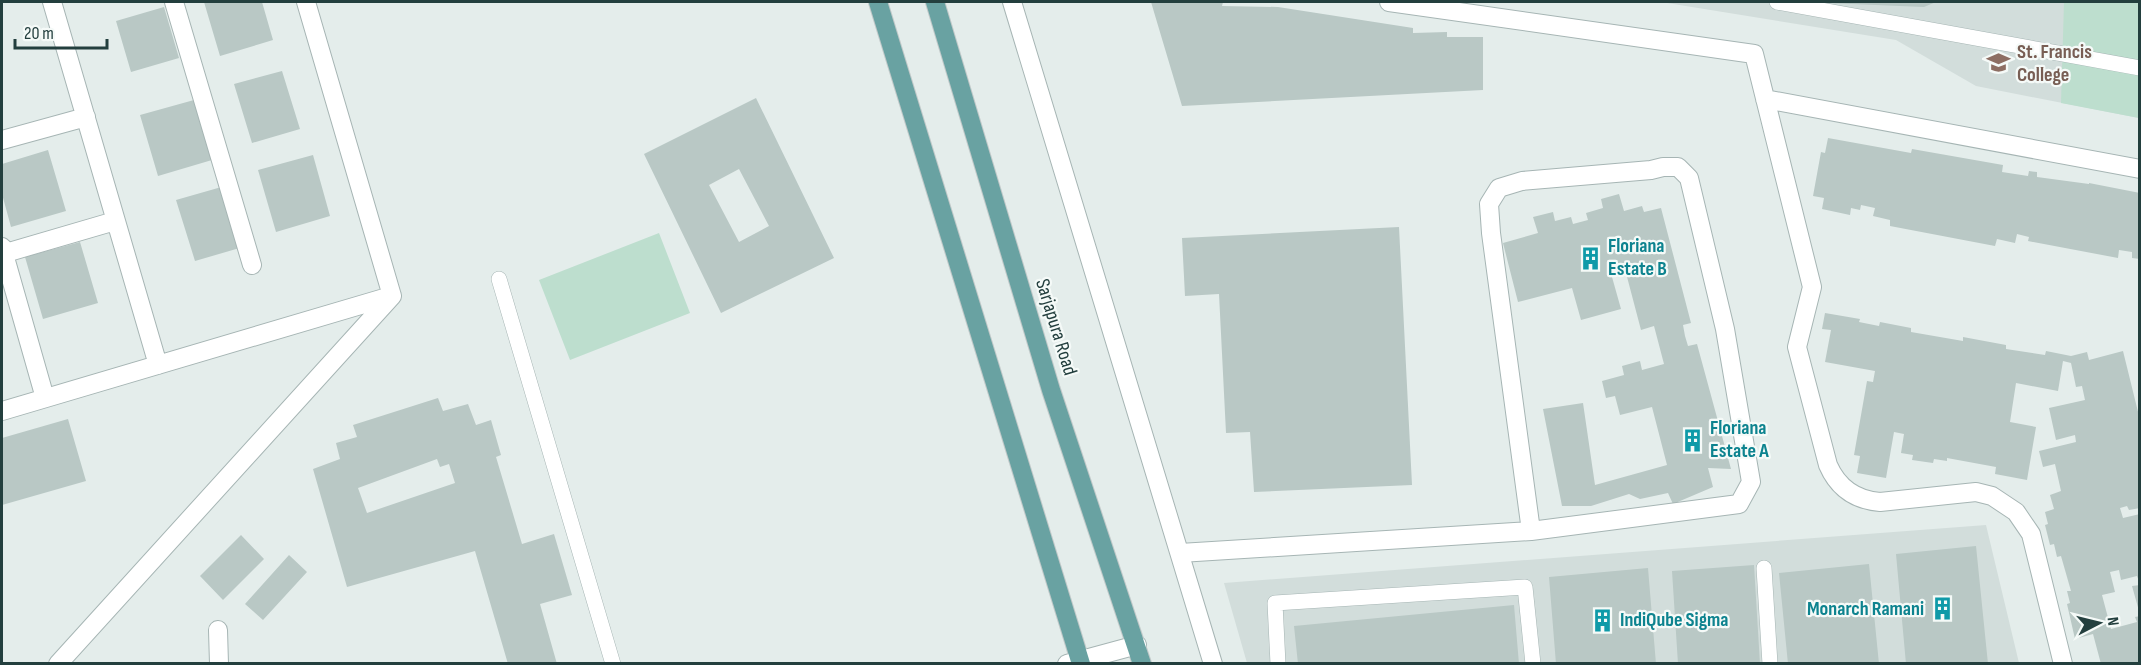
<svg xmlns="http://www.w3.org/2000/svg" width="2141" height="665" viewBox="0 0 2141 665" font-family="'Sofia Sans Condensed',sans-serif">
<rect width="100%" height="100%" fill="#e4edeb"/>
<path fill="#d2dddb" d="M1661,2H2139V118L1976,86L1896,40Z
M1986,525L2019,663H1247L1224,583Z"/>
<path fill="#bddece" d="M2064,2H2139V118L2061,103Z
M659,233L690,313L570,360L539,280Z"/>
<path fill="#b9c8c5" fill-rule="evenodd" d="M204,2H262L273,40L220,56Z
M1151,2H1223L1222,6L1278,7L1413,28V33L1447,32V37H1483V90L1182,106Z
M1827,2H1936L1924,7L1827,3Z
M164,7L179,58L131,72L116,21Z
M282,71L300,129L252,143L234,84Z
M756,98L834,258L721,313L644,154ZM739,169L769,226L739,242L709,185Z
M194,100L212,160L158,176L140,115Z
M1828,138L1911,153L1912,149L2003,165L2002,172L2028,176L2029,171L2037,172V177L2089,184V183L2140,193V259L2132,258V252L2119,250L2118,258L2028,241L2029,237L2017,234L2015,243L1997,239L1995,246L1890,226V220L1873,216L1875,208L1861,205L1860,210L1851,208L1850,215L1822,209L1824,198L1813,196L1821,152L1825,153Z
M48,150L66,211L11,227L2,194V164Z
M313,155L330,216L276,232L258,170Z
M225,186L243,247L195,261L176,200Z
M1619,194L1624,211L1642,206L1644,212L1661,208L1691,323L1683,325L1685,336L1688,346L1697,344L1731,469L1708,468L1713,487L1673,504L1668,493L1640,499L1629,494L1591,506H1562L1543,409L1583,403L1595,485L1667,465L1652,407L1620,415L1615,396L1606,398L1602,381L1624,375L1622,366L1640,361L1642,370L1664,364L1654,326L1641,330L1626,273L1612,277L1621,309L1581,320L1572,288L1518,302L1503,243L1538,233L1533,217L1553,212L1555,221L1571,217L1573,224L1588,220L1586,213L1603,208L1601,199Z
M1399,227L1412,485L1254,492L1250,432L1226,433L1219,294L1185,296L1182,238Z
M80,242L98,303L43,319L25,257Z
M1825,313L1860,319L1859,322L1879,326L1880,322L1911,328V332L1963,341V337L2006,345V349L2045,355L2046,351L2071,356L2087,352L2089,360L2123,351L2140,420V508L2129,510L2127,506L2120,508L2123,518L2140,514V584L2137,576L2121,580L2119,570L2110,572L2115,592L2102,595L2111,629L2137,622L2135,617L2140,616V664H2101L2093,634L2075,639L2067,604L2070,603L2067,591H2071L2061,556L2057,557L2054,544L2050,545L2045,525L2048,524L2045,512L2054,509L2050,495L2061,491L2055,464L2043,467L2039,451L2076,442L2075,435L2056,440L2049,408L2085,400L2082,386L2076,387L2071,363L2063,361L2058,391L2016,383L2010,422L2036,427L2027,480L1995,474L1996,467L1947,458V461L1934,459L1933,463L1912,460L1913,455L1901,453L1904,434L1894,432L1886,478L1857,473L1860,456L1854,455L1867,381L1873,382L1875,371L1825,362L1831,330L1822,329Z
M438,398L443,411L468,404L476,425L491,420L501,455L496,457L522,544L554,534L572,595L540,604L557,664H508L475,551L347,587L313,469L340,459L336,443L357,437L353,425ZM437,459L440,467L449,464L455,483L367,513L358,488Z
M68,419L86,481L2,505V438Z
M241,535L264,559L223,600L200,576Z
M1976,546L1988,664H1906L1896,554Z
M289,555L307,572L263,620L245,604Z
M1869,564L1879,664H1788L1779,573Z
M1754,565L1760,664H1678L1672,571Z
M1648,568L1656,664H1556L1549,577Z
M2140,585V611H2139L2132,586Z
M1514,605L1519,664H1298L1294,626Z"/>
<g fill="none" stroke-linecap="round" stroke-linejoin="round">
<defs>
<path id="service" d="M1777,2L2140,68
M499,279L613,664
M1764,568L1770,664
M1278,664L1275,603L1525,587L1533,664"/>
<path id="minor" d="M52,2L158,365
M174,2L252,265
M306,2L392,296
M1389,2L1754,54L1812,287L1797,347L1828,465C1838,488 1855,500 1880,502L1976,492L1992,496L2016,512L2031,534L2063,664
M1765,99L2140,169
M2,140L86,117
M2,247L45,398
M2,254L115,221
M2,411L391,296
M1180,553L1531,531L1739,504L1751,482L1725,329L1689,178L1678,167H1663L1651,170L1522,181L1499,188L1489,204L1491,233L1531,531
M218,630L219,664
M58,664L392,296
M1067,664L1137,645"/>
<path id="tertiary" d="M1012,2L1213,664"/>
<path id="primary" d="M878,2L1081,664
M935,2L1051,390L1142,664"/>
</defs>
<use href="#service" stroke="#a6b5b4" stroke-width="16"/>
<use href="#minor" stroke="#a6b5b4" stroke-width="20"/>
<use href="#tertiary" stroke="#a6b5b4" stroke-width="20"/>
<use href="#primary" stroke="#c1c9c9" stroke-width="20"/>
<use href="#service" stroke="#fff" stroke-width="15"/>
<use href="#minor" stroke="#fff" stroke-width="18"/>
<use href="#tertiary" stroke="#fff" stroke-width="18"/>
<use href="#primary" stroke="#69a2a2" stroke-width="18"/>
</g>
<defs>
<symbol id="university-bare" viewBox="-9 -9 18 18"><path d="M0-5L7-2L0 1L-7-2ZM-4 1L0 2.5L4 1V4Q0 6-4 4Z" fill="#8d6e63" stroke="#f5faf8" stroke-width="2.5" paint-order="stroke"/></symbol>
<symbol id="building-bare" viewBox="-9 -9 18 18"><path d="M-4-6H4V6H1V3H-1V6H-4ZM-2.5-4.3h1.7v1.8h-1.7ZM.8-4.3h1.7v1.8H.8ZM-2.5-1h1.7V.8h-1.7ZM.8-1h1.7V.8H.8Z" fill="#0f9aa8" stroke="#f5faf8" stroke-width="2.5" paint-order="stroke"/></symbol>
</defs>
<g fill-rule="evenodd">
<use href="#university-bare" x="1982" y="46" width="33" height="33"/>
<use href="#building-bare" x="1574" y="242" width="33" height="33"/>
<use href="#building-bare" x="1676" y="424" width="33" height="33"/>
<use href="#building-bare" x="1926" y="592" width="33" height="33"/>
<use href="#building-bare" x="1586" y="604" width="33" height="33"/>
</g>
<g text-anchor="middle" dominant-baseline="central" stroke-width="4.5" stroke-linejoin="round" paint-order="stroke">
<g font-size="20" font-weight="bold" fill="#785e54" stroke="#f5faf8" text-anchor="start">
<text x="2017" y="52">St. Francis<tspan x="2017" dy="23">College</tspan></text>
</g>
<g font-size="20" font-weight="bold" fill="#0d838f" stroke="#f5faf8" text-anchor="start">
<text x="1608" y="246">Floriana<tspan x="1608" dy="23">Estate B</tspan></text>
<text x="1710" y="428">Floriana<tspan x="1710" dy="23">Estate A</tspan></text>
<text x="1924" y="609" text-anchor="end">Monarch Ramani</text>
<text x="1620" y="620">IndiQube Sigma</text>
</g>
<g font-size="20" fill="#233f3e" stroke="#f5faf8">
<text transform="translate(1056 327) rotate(73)">Sarjapura Road</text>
</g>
</g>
<rect width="2141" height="665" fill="none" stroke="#233f3e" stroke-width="6"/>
<g transform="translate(2099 623) rotate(83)" stroke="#f5faf8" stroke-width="4.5" paint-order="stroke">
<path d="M0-4.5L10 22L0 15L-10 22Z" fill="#233f3e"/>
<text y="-9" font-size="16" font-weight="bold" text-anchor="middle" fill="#233f3e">N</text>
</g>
<path d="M15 39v9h92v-9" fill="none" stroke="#233f3e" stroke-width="3"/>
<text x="24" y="39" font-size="18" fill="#233f3e" stroke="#f5faf8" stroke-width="4.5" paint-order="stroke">20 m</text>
</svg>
